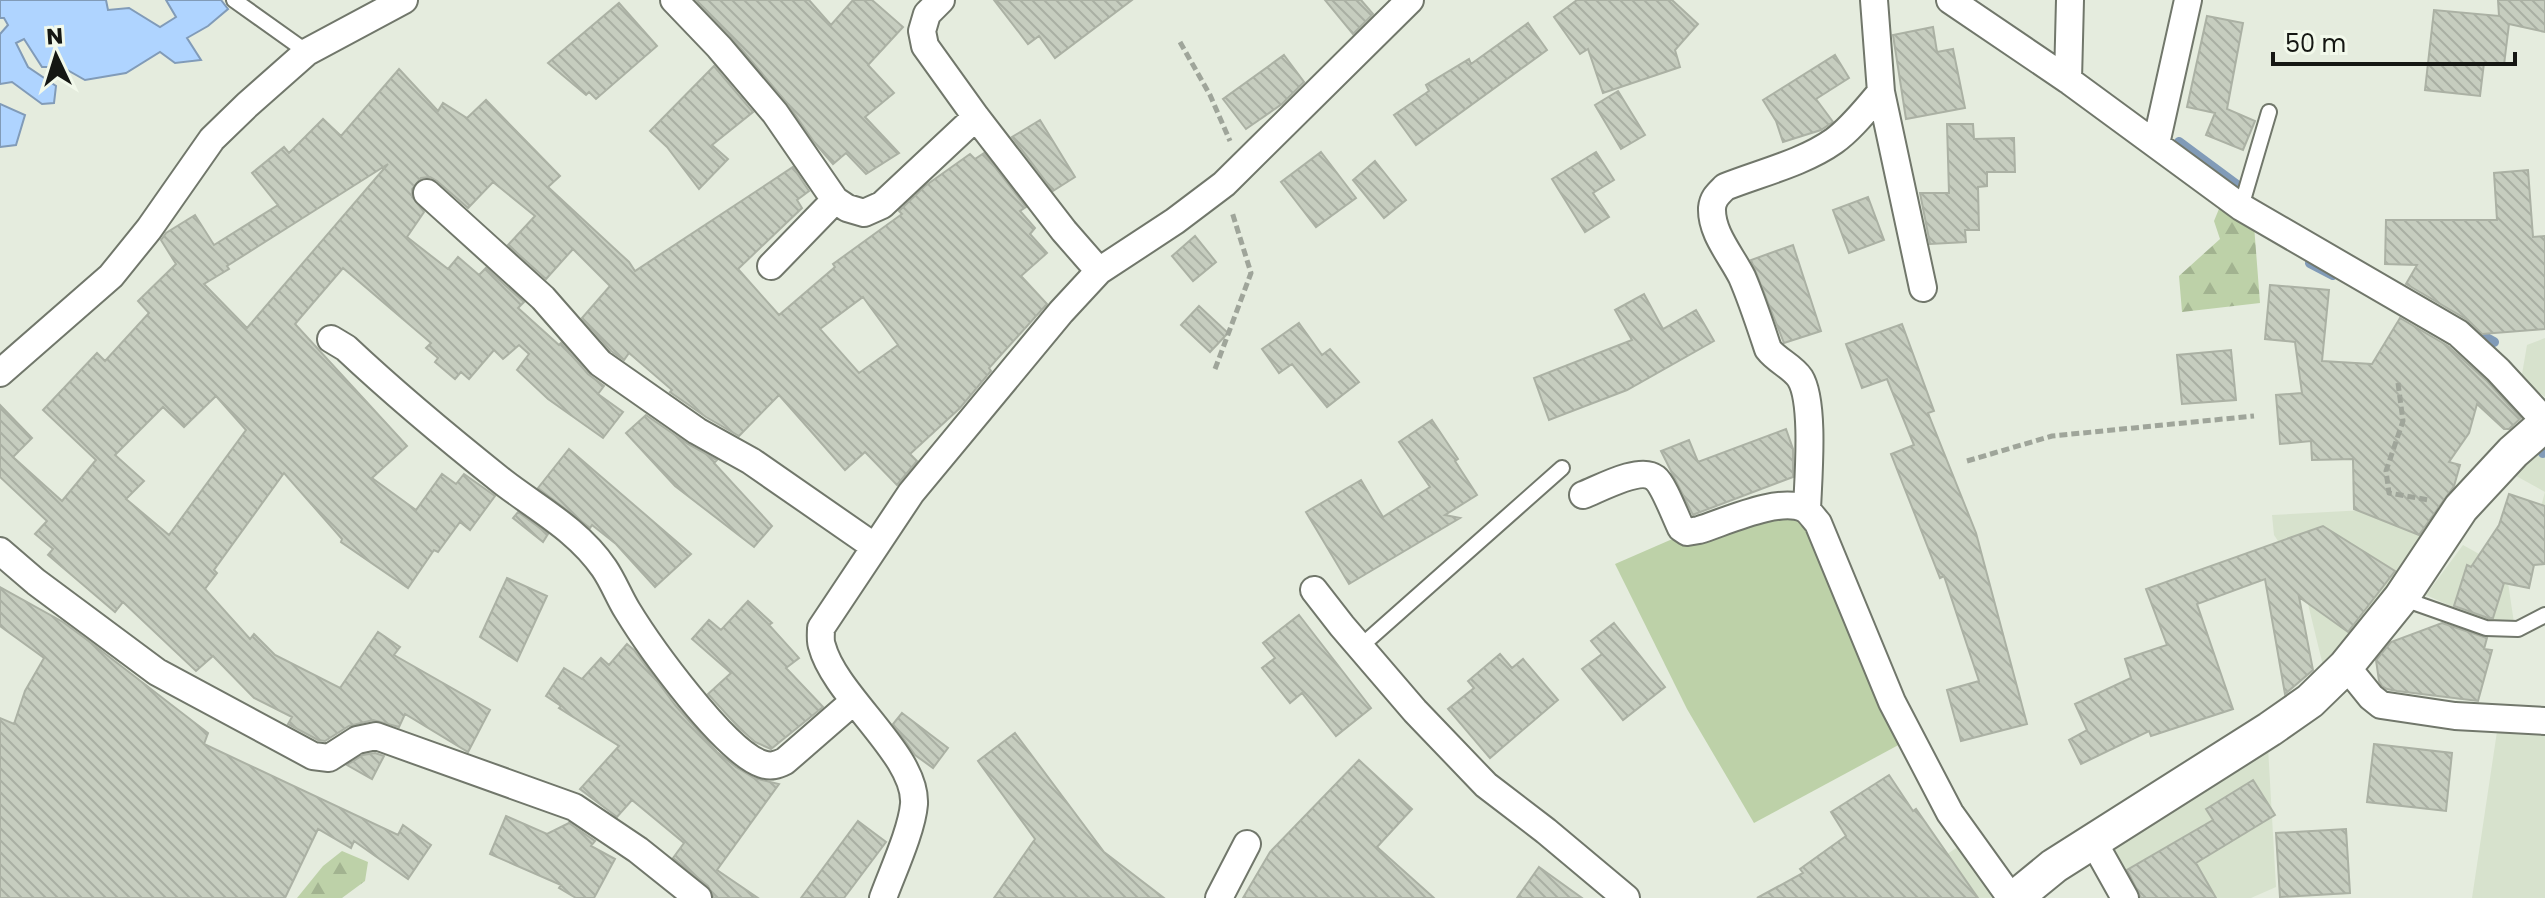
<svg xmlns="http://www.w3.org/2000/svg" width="2545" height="898" viewBox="0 0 2545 898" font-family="Poppins,sans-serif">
<defs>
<pattern id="forest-firs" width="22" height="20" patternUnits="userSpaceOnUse" patternTransform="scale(2)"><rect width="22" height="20" fill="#bdd1a8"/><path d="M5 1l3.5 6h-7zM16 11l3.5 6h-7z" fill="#a2b390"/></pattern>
<pattern id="building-back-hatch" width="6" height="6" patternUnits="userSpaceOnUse" patternTransform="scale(2)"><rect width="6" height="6" fill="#c6cdbf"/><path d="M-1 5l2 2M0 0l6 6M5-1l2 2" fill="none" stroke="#a9afa3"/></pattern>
</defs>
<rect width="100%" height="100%" fill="#e5ecde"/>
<path fill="#d7e2cd" d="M2545,338V397L2521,380L2527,345Z
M2545,451V536L2534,532L2545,492L2509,472Z
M2385,500L2454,514L2325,674L2301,575L2274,535L2272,515L2384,509Z
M2463,545L2506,569L2514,623L2484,621L2426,595Z
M2498,725L2545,727V898H2472Z
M2268,747L2276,887L2251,898H2133L2108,850Z
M1964,843L1996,898H1880Z"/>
<path fill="url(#forest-firs)" d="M2221,204L2254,225L2260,303L2182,312L2179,276L2220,239L2214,221Z
M342,851L368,862L365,881L342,898H297L323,866Z"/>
<path fill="#bdd1a8" d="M1795,515L1811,528L1904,742L1754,823L1687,709L1615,564L1677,537L1769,516Z"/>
<path fill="#afd4ff" stroke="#819bb8" stroke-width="2" d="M0,0H106L108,10L129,8L160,27L176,17L166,0H221L228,9L208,26L187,38L201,60L175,63L160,52L126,73L85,80L62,67H42L24,39L16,43L28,67L56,86L54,103L42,104L12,82L0,84V34L8,25L4,18H0Z
M0,104L25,115L16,145L0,147Z"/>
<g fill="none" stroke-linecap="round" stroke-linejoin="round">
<path stroke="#819bb8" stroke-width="10" d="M2179,142L2237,185
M2310,263L2333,275
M2467,327L2494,342
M2543,453L2545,451"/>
</g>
<path fill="url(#building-back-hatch)" stroke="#abb1a4" stroke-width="2" fill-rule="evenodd" d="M696,0H809L831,25L853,0H872L903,27L868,65L894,93L865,117L899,153L866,174L846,153L833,164L814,142L787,103L731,37Z
M994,0H1132L1055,58L1039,36L1028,44Z
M1325,0H1361L1373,14L1353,34Z
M1577,0H1672L1698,24L1675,50L1680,67L1603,93L1588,49L1580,54L1554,17Z
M2498,0H2545V32L2509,24L2504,65L2484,63L2480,96L2425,90L2434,10L2499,16Z
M619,3L657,46L596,99L589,92L586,95L548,63Z
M2207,16L2243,23L2227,109L2255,121L2243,150L2206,135L2215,113L2187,107Z
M1528,23L1547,50L1416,145L1394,115L1429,91L1426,85L1469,59L1471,64Z
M1933,27L1937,52L1953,49L1965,108L1906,119L1893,35Z
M1284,55L1304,82L1282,104L1246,129L1223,99Z
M1835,55L1849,78L1816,99L1833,122L1821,130L1783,142L1776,121L1763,100Z
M714,66L753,112L712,145L728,159L699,189L667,147L650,131Z
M399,69L438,111L443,103L467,118L486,100L560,176L548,187L629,262L635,271L793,167L809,191L797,200L802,208L738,269L779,315L835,267L833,264L902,214L899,211L925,186L970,154L975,159L984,153L1026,207L1020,211L1035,228L1030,234L1047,253L1021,276L1047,304L989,368L991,371L960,408L910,454L917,461L897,485L865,452L845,470L779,395L739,436L706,417L670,392L672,390L629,353L624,360L611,351L582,318L610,286L573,249L546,279L508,245L535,216L493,182L468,208L437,181L430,177L421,178L412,189V197L424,212L407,237L448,269L458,257L479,275L486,268L524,302L518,308L559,345L561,343L588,374L604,386L598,394L623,412L603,438L548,399L517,370L529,354L519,345L503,359L494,350L469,379L461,372L455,379L435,362L438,358L426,348L431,343L343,268L295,324L407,446L372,478L416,510L442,474L456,484L464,474L495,496L470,530L460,522L438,552L434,550L408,588L341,542L342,539L284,473L214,570L217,573L205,589L250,639L254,634L275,655L340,688L378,632L400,647L394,655L490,710L468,752L405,714L399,727L373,720L349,726L325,741L318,740L288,724L292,717L254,698L213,656L196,671L123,602L115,612L48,555L53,549L35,534L47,521L0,477V405L32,438L13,457L62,501L96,460L43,410L97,353L105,361L149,313L138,301L176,264L161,240L166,233L195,215L214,245L278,205L252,173L284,147L289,153L323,119L341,136ZM388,164L247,328L204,284L229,269L227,266ZM863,297L898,345L859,373L820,329ZM216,396L246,430L169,535L126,499L144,481L115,455L163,407L184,427Z
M1618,91L1645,135L1621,149L1595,105Z
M1040,120L1075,177L1053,191L1012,137Z
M1947,124H1973L1974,139L2014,138L2015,172H1987V186L1978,187L1979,230H1965L1966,242L1930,244L1920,193H1949Z
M1321,152L1356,198L1316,227L1281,182Z
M1596,152L1614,180L1593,193L1609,217L1585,232L1552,179Z
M1375,161L1406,200L1384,218L1353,180Z
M2528,170L2533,237L2545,236V329L2482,334L2466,319L2406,284L2417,265L2385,264L2386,220H2497L2494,173Z
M1868,197L1884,240L1849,253L1833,210Z
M1195,236L1216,262L1193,281L1172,256Z
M1793,245L1821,331L1784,343L1751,260Z
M2270,285L2329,290L2322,361L2372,364L2400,318L2448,346L2487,381L2521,418L2509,429H2504L2477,404L2469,433L2449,462L2460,465L2454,486L2419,535L2354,509L2353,459L2312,460L2311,441L2280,444L2276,395L2302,393L2295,342L2265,339Z
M1644,294L1663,329L1696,310L1714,341L1627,390L1549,420L1534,378L1632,340L1615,310Z
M1199,306L1228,333L1210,352L1181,325Z
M1299,323L1322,355L1330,349L1359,382L1327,407L1292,364L1279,373L1262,349Z
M1902,324L1934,411L1928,413L1976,533L2027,724L1961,741L1947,690L1979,681L1944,576L1940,578L1891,454L1914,445L1887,379L1862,388L1846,344Z
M2231,350L2236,400L2182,404L2177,355Z
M646,415L688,444L717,460L714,463L772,526L754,547L675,486L626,433Z
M1432,420L1458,459L1455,461L1477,495L1445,515L1460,518L1349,584L1306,512L1361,480L1383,517L1430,487L1399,442Z
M1786,429L1793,449V477L1695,514L1693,515L1661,451L1689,440L1698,462Z
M569,449L691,554L655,587L616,544L592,525L590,528L538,488Z
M2509,494L2545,506V564L2534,565L2529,588L2504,583L2493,618H2488L2454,606L2467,565L2471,567L2499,525Z
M518,512L548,534L543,542L513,518Z
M2323,526L2395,571L2348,632L2299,597L2313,670L2285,694L2265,579L2197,604L2233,709L2151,736L2149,731L2081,764L2069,740L2087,730L2075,704L2131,678L2125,659L2167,645L2146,589Z
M507,578L547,596L517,661L480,637Z
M0,587L63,622L90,642L208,733L204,744L398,835L403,825L431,845L408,879L354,841L351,848L318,829L285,898H0V718L14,724L25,691L44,658L0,626Z
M748,601L772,623L769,625L799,658L786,668L823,707L771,749L755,742L739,728L708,694L731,673L692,639L709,620L721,630Z
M1299,615L1371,708L1336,736L1302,693L1290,703L1262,668L1275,658L1263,643Z
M1614,623L1665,687L1623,720L1582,669L1602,654L1591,641Z
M2442,623L2487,638L2484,649L2492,650L2478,701L2397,691L2387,689L2382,686L2379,681L2376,660L2391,642Z
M627,644L634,650L676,706L717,752L736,767L754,778L779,784L717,870L758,898H714L708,886L673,858L684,843L632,800L617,817L580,789L619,746L559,708L561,706L546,696L564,668L582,679L601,658L609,665Z
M1500,654L1512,668L1523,659L1558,700L1490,758L1448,709L1474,688L1468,681Z
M902,713L948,748L933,768L915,755L893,724Z
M1015,733L1104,852L1164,898H994L1035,839L978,761Z
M2374,744L2452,753L2446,811L2367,802Z
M375,753L384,756L372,779L347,765L363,755Z
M1359,760L1412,809L1377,847L1434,898H1243L1270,852Z
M1889,775L1913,811L1916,809L1978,898H1757L1803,873L1800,869L1846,836L1831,812Z
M2253,780L2275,815L2196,863L2216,898H2141L2127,870L2213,820L2206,809Z
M506,816L547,834L569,823L595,841L591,846L615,859L594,898H576L559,888L561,885L490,854Z
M858,821L886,842L844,898H801Z
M2346,829L2350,893L2280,897L2276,833Z
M1539,867L1582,898H1517Z"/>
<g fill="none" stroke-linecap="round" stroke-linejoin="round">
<defs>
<path id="service" d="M234,0L307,52
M2241,207L2269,112
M2401,598L2486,628L2518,629L2545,615
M1360,647L1562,468"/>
<path id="minor" d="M674,0L719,47L775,113L835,200L771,266
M941,0L927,14L922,31L925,46L976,117L1064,231L1099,271
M1874,0L1881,92L1923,288
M1950,0L2068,80L2241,207L2458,333L2498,370L2545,421
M2068,80L2070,0
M2156,144L2188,0
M427,193L543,298L600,363L697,431L751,461L875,547
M835,200L847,208L864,213L882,205L976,117
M331,339L346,348C397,396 449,439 503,482C538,509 578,530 604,568C613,581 619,597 627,610C649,646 724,751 762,764C771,767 777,765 785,761L854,701
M0,373L111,276L149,229L212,139L247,105L307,52L404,0
M1583,495C1599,489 1640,466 1655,478C1664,485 1675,516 1681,528L1687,532L1699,530C1725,522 1780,496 1805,509C1810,512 1814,519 1818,523L1892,702L1950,813L2011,898
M1807,510C1808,480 1815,402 1800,378C1792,366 1777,361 1768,349C1760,325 1752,300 1742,277C1731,255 1711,233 1712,208C1713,198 1718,194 1725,187C1760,173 1803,163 1834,141C1852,128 1867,108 1881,92
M0,551L36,582L157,672L313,756L329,758L357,740L376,736L574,807L638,850L698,898
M1314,590L1342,626L1415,711L1486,785L1546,831L1626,898
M2346,666L2371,697L2381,705L2455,716L2545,721
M2093,841L2125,898
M883,898C892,873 912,830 914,804C917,755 835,696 822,646C820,641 821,634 821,628L911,493L1061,312L1099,271L1175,221L1224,184L1410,0
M1219,898L1247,844"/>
<path id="tertiary" d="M2015,898L2054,866L2270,729L2310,701L2346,666L2401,598L2461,508L2513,452L2545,424"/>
</defs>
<use href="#service" stroke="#71776b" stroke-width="18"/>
<use href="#minor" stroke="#71776b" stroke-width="30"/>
<use href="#tertiary" stroke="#71776b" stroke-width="38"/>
<path stroke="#9fa59a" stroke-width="5" stroke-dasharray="8 4" stroke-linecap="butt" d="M1180,42L1210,95L1230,141
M1215,369L1251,273L1232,212
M2398,383L2403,421L2386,471L2389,493L2429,500
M1967,461L2052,436L2254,416"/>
<use href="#service" stroke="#fff" stroke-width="14"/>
<use href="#minor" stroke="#fff" stroke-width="26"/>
<use href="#tertiary" stroke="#fff" stroke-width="34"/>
</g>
<g transform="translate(56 56) rotate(356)" stroke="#f2f9eb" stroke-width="6" paint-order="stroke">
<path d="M0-6L14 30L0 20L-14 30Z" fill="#151713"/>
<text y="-12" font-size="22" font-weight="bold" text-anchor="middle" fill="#151713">N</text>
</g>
<path d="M2273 52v12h242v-12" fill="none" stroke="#151713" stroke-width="4"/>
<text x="2285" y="52" font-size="24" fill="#151713" stroke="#f2f9eb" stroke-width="6" paint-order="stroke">50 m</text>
</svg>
